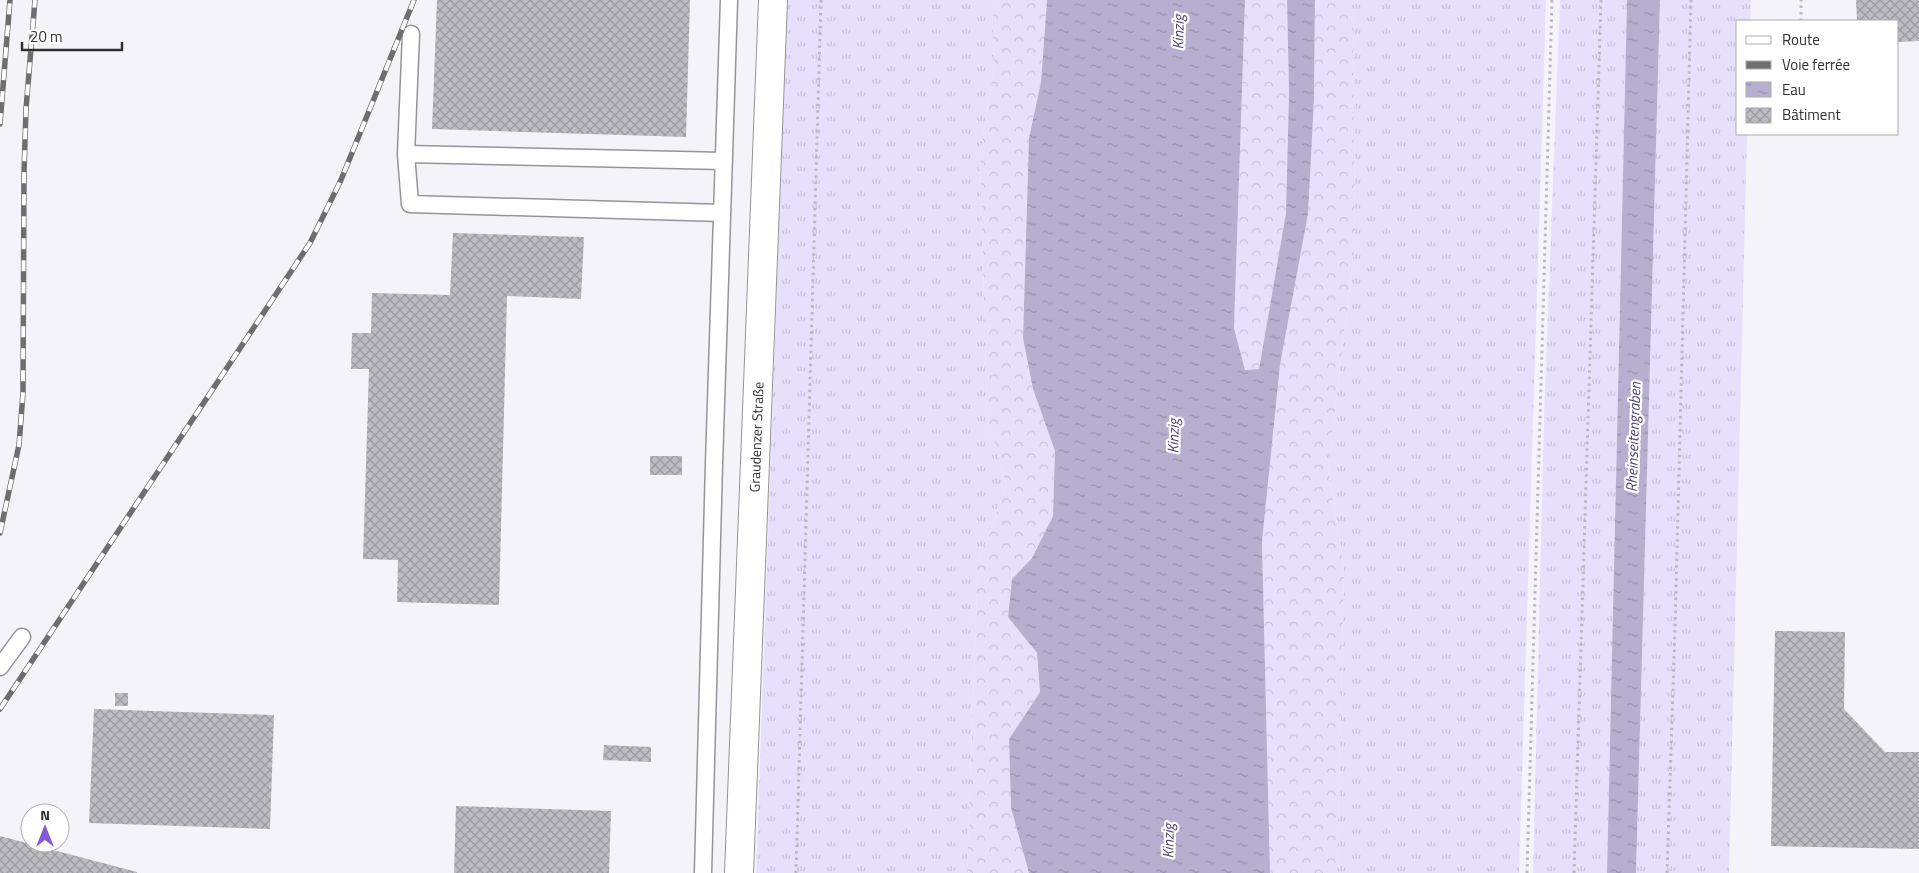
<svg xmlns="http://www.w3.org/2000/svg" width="1919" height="873" viewBox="0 0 1919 873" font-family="'Titillium Web',sans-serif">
<defs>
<pattern id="grass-tufts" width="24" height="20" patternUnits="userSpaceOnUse" patternTransform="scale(1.25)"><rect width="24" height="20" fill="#e7e0fc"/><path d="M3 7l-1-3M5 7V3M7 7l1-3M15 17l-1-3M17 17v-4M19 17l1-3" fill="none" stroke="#c6c0d8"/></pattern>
<pattern id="forest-crowns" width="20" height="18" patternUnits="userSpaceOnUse" patternTransform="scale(1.25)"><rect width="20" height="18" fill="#e7e0fc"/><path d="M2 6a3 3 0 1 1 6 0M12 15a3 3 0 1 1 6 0" fill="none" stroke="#c6c0d8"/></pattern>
<pattern id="water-ripples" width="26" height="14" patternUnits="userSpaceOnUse" patternTransform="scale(1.25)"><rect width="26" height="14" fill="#b7afcf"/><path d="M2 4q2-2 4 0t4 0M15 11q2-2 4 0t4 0" fill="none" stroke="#958fa9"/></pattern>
<pattern id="building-cross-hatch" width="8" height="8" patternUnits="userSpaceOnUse" patternTransform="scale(1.25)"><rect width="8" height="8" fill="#bebcc3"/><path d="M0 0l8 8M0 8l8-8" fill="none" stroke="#9b999f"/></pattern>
</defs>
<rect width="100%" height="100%" fill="#f5f3fa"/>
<path fill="url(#grass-tufts)" d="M787,0H992L994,66L980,155L987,418L1007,486L978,563L967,873H756Z
M1353,0H1546L1519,873H1337L1344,567L1328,469L1355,243Z
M1560,0H1627L1607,873H1533L1544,416Z
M1660,0H1751L1750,21H1738V134H1747L1729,873H1636Z"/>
<path fill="url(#forest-crowns)" d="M992,0H1047L1041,82L1029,138L1023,338L1033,389L1055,451L1053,516L1032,558L1012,579L1008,617L1037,653L1040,692L1009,739L1011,808L1029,873H967L978,563L1007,486L987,418L980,155L994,66Z
M1245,0H1287L1289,91L1286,213L1259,369L1245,370L1234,328Z
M1315,0H1353L1355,243L1328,469L1344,567L1337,873H1270L1262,542L1280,365L1308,214L1314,100Z"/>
<path fill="url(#water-ripples)" d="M1047,0H1245L1234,328L1245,370L1259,369L1286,213L1289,91L1287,0H1315L1314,100L1308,214L1280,365L1262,542L1270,873H1029L1011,808L1009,739L1040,692L1037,653L1008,617L1012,579L1032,558L1053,516L1055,451L1033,389L1023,338L1029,138L1041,82Z
M1627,0H1660L1636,873H1607Z"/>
<path fill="url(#building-cross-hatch)" d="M437,0H690L686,137L432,129Z
M1856,0H1919V41L1898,42V21H1857Z
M453,233L584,237L581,299L507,296L499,605L397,602L398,560L363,559L369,369H351L352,333H371L372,293L450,295Z
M650,456H682V475H650Z
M1775,631L1845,632L1844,709L1885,752H1919V849L1771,846Z
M115,693H128V706H115Z
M94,709L274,715L270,829L89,823Z
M604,745L651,747V762L603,760Z
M456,806L611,811L609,873H454Z
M0,836L137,872V873H0Z"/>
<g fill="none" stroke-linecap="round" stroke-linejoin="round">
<defs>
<path id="service" d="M411,34L406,154L410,204L722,213
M406,154L724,161
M0,667L22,637
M703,873L714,464L729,0"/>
<path id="tertiary" d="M739,873L773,0"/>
</defs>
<use href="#service" stroke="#95949a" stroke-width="19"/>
<use href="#tertiary" stroke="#95949a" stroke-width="30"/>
<path stroke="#b9b8bd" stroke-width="3" stroke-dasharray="2.5 4" stroke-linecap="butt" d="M1801,21V0
M796,873L821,0
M1527,873L1552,0
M1574,873L1601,0
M1667,873L1675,628L1691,0"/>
<use href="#service" stroke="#fff" stroke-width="16"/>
<use href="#tertiary" stroke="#fff" stroke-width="28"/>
<defs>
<path id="rail" d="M0,124L10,0
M0,533L19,445L23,393L24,173L26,109L35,0
M0,709L310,243L341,180L414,0"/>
</defs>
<use href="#rail" stroke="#6e6d70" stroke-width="5.5"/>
<use href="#rail" stroke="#fff" stroke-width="4" stroke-dasharray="11" stroke-linecap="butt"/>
</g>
<g text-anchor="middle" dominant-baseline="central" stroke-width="4.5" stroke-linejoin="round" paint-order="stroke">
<g font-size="14" fill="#303032" stroke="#fff">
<text transform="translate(756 437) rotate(-88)">Graudenzer Straße</text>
</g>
<g font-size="15" font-style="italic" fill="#4f426f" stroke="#fff">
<text transform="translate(1178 32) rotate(-89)">Kinzig</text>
<text transform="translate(1173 436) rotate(-89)">Kinzig</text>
<text transform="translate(1633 437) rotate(-88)">Rheinseitengraben</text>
<text transform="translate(1168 841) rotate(-89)">Kinzig</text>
</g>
</g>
<rect x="1736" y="20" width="162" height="115" fill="#ffffff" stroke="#acacad"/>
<rect x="1746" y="36" width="25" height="8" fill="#ffffff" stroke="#acacad"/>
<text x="1782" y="45" font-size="15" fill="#303032">Route</text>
<rect x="1746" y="61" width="25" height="8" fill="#6e6d70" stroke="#acacad"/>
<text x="1782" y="70" font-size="15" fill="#303032">Voie ferrée</text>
<rect x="1746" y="82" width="25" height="15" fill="url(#water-ripples)" stroke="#acacad"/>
<text x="1782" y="95" font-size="15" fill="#303032">Eau</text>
<rect x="1746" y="108" width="25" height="15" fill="url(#building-cross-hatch)" stroke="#acacad"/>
<text x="1782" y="120" font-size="15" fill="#303032">Bâtiment</text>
<g transform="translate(45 828)"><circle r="24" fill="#ffffff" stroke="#acacad"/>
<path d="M0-4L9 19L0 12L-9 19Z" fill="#855ad4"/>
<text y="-8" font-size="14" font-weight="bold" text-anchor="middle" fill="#303032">N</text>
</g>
<path d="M22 42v8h100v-8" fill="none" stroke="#303032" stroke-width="2.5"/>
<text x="30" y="42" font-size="15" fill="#303032" stroke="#ffffff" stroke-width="4" paint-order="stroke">20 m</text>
</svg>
